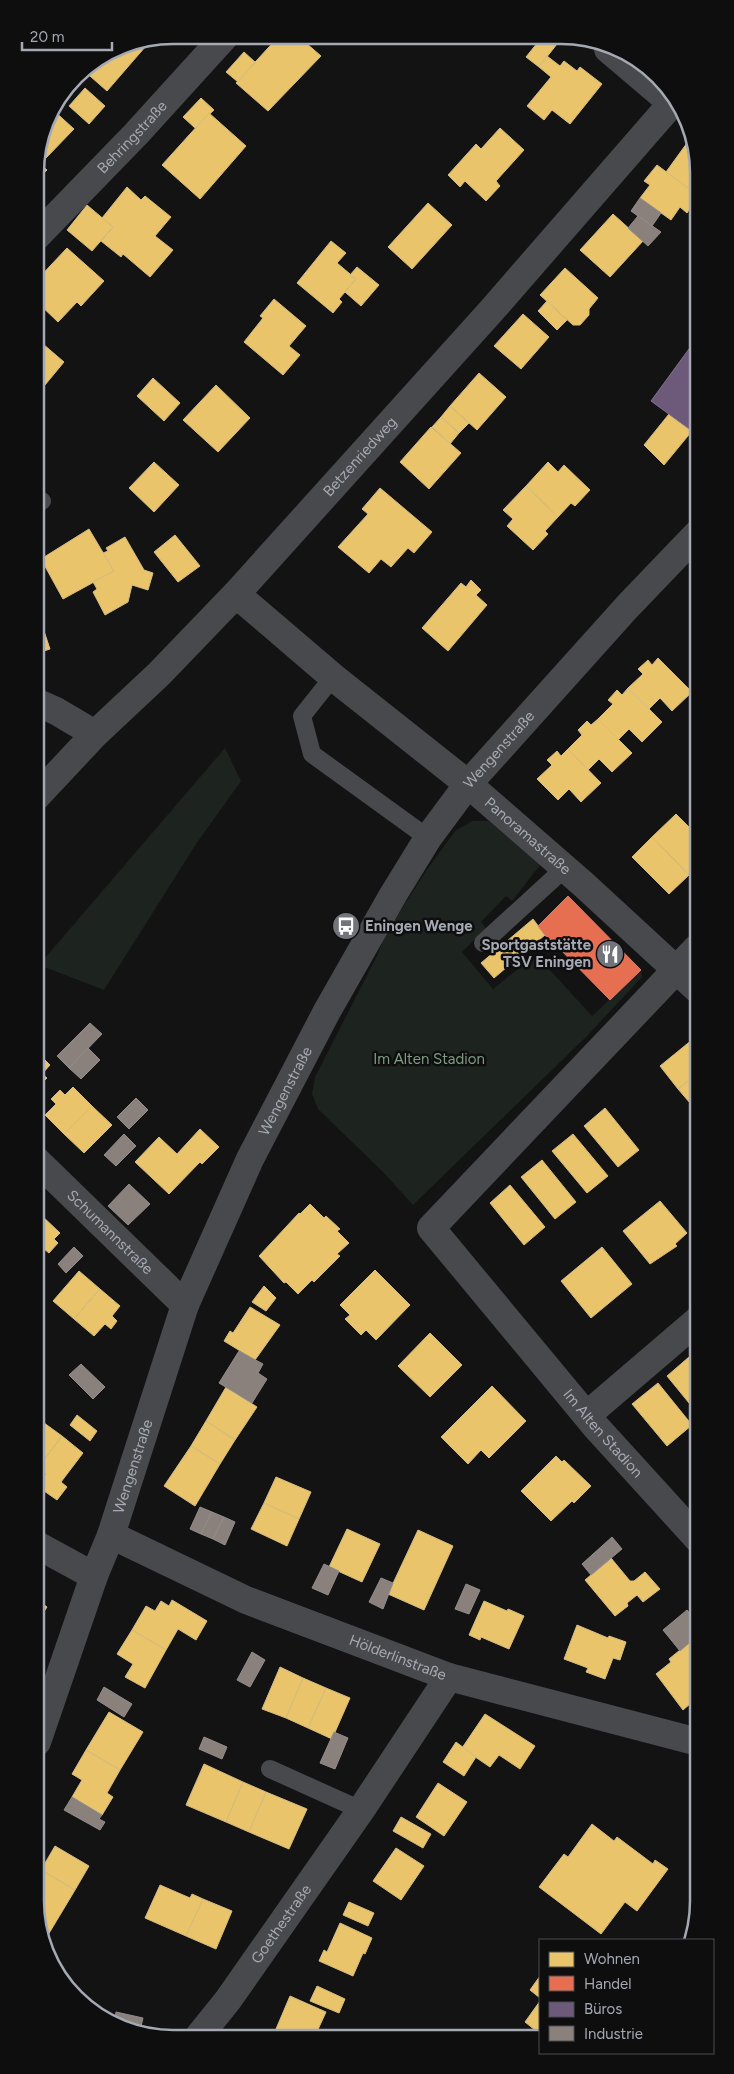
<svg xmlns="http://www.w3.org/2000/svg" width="734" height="2074" font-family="Figtree,sans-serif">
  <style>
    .green { fill: #1d231e }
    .homes { fill: #e9c46a; stroke: #d5bc80 }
    .shops { fill: #e76f51; stroke: #d3806e }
    .offices { fill: #6d597a; stroke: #7e718b }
    .industry { fill: #8a817c; stroke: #928d8c }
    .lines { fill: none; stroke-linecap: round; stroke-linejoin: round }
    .service { stroke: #48494c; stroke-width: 18 }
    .minor { stroke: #48494c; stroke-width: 28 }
    .labels { text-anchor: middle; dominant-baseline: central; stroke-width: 5; stroke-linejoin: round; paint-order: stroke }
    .street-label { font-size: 15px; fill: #a5a9b3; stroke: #0e0e0f }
    .poi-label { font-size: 15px; font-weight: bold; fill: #a5a9b3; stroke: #0e0e0f; text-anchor: start }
    .park-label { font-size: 15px; fill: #7e9d82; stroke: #0e0e0f }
    .rim { fill: none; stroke: #a5a9b3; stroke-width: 2.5 }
  </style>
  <rect width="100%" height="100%" fill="#131314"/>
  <g class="green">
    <path d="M225,748L241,781L196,844L104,990L39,965Z"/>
    <path d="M472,821H489L541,864L512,901L506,896L481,922L486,928L462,952L493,989L534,956L538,957L592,1016L641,970L642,977L587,1036L413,1205L385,1174L318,1109L312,1094L315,1077L377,956L387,932L426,871L455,831Z"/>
  </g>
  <g class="homes">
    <path d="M279,36H298L321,56L268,111L236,83Z"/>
    <path d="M461,37H474L469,43Z"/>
    <path d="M542,37H548L557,44L539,67L526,57Z"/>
    <path d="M152,39L107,91L82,69L120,45Z"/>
    <path d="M244,52L255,62L238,82L226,72Z"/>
    <path d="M547,56L560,66L564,61L577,71L580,67L602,84L570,124L552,110L544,120L527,106L551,77L539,67Z"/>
    <path d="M85,88L105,106L89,124L69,106Z"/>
    <path d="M201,98L214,110L195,128L183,117Z"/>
    <path d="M52,109L74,129L46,158L39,151Z"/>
    <path d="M209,113L246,146L200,199L162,165Z"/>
    <path d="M500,128L524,150L496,181L500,186L486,201L465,181L460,187L448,175L476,144L481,149Z"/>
    <path d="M687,143L696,150V194L666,172Z"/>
    <path d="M36,161L47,170L35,182V164Z"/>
    <path d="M657,165L696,194V200L687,213L680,207L671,220L640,198L650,185L644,181Z"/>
    <path d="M127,187L141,200L145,196L171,217L155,236L173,250L150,277L123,254L121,257L101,241L113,227L102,218Z"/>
    <path d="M428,203L452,225L412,269L388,247Z"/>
    <path d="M87,205L113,227L92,251L67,230Z"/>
    <path d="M613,214L643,241L610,277L580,250Z"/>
    <path d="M331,241L346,253L337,263L356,279L339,299L342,302L333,313L297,283Z"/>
    <path d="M67,248L104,281L81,306L77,302L58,322L36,301L35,282Z"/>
    <path d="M357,267L379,285L361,306L345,292L356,279L350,275Z"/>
    <path d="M565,268L598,298L589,309V315L580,325H573L540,295Z"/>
    <path d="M274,299L306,326L289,346L300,355L283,375L244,342L263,318L260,316Z"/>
    <path d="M547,301L567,320L557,330L538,311Z"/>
    <path d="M523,314L549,337L521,369L494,346Z"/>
    <path d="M36,338L64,362L40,391L36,386Z"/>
    <path d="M479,373L506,397L477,430L450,406Z"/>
    <path d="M153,378L180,403L164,421L137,396Z"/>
    <path d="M216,385L250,418L218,452L183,420Z"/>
    <path d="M450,406L469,423L459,433L441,417Z"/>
    <path d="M669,414L692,431L664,465L644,445Z"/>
    <path d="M441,417L459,433L450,444L432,427Z"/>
    <path d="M431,427L461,453L429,489L400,462Z"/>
    <path d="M154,462L179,485L154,512L129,488Z"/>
    <path d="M548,462L558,472L564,465L590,490L575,506L571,503L558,517L526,486Z"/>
    <path d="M526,486L558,517L545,531L548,534L533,550L507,526L513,519L503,510Z"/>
    <path d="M380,488L432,532L414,553L408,548L391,567L381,559L369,573L338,547L368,514L362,509Z"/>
    <path d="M89,529L114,571L63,599L41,559Z"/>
    <path d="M175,535L200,566L178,582L154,552Z"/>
    <path d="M125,537L144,570L153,573L148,590L132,585L128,602L105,615L93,592L97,589L93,582L114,571L103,553L108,551L106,548Z"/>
    <path d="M471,580L481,590L476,595L487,605L448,651L422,628L461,583L466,587Z"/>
    <path d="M42,625L50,649L38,653L36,627Z"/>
    <path d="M658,658L692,692L672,711L660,698L649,709L628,688L643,674L638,669L648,660L652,665Z"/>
    <path d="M628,688L662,722L642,742L629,729L618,740L598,719L613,704L608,700L617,690L622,695Z"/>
    <path d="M598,719L632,753L612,772L599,759L588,770L568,749L582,735L578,730L587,721L591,725Z"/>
    <path d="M568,749L601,783L581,802L569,789L558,800L537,779L552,765L547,760L557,751L561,756Z"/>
    <path d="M676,814L697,835V866L689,875L652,837Z"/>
    <path d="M652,837L689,875L669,894L632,857Z"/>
    <path d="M533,919L545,935L494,978L481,963Z"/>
    <path d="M698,1035V1073L678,1089L660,1066Z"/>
    <path d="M37,1052L50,1065L42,1074L47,1078L38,1086L37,1085Z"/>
    <path d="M698,1073V1108L696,1110L678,1089Z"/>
    <path d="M73,1087L92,1106L64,1134L45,1115L56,1104L51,1099L60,1090L65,1095Z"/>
    <path d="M92,1106L112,1125L84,1153L64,1134Z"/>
    <path d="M605,1108L639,1150L618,1167L584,1126Z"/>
    <path d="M200,1129L219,1147L202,1164L200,1162L169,1194L135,1162L159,1137L177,1154Z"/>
    <path d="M573,1134L608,1176L587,1193L552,1151Z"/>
    <path d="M542,1160L576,1202L555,1219L521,1177Z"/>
    <path d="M510,1185L545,1227L524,1245L490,1203Z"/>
    <path d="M660,1201L687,1233L675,1244L677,1246L650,1264L623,1231Z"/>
    <path d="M310,1204L324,1218L326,1216L340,1229L337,1231L349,1243L337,1254L340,1256L314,1282L312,1280L298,1294L286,1282L284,1283L259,1256L299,1213L300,1214Z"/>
    <path d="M40,1214L60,1233L54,1239L58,1243L49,1253L44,1249L37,1256V1218Z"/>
    <path d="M602,1247L632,1284L591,1318L561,1281Z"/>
    <path d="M375,1270L410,1305L376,1340L366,1330L361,1335L345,1319L350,1315L340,1305Z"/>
    <path d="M79,1271L100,1289L74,1319L53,1301Z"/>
    <path d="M264,1286L276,1298L266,1311L252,1302Z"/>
    <path d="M100,1289L120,1306L112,1316L117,1321L111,1329L105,1324L94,1336L74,1319Z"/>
    <path d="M250,1307L280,1325L255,1360L224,1341L230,1331L233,1333Z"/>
    <path d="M430,1333L462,1365L430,1397L398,1366Z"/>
    <path d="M689,1357L698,1368V1414L667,1376Z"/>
    <path d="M658,1383L692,1425L667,1446L632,1404Z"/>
    <path d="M492,1386L526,1421L489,1458L481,1450L468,1464L441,1437Z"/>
    <path d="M226,1387L257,1407L235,1440L206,1421Z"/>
    <path d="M77,1415L97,1431L90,1441L70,1425Z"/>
    <path d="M40,1420L62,1436L38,1468L37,1424Z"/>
    <path d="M206,1421L235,1440L220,1464L191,1446Z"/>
    <path d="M62,1436L83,1453L61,1482L67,1487L57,1500L37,1486L46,1474L38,1468Z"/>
    <path d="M191,1446L220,1464L195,1506L164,1486Z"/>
    <path d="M556,1456L562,1462L564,1460L591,1486L574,1503L572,1501L551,1521L521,1491Z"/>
    <path d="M276,1477L311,1492L299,1519L264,1503Z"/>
    <path d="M264,1503L299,1519L287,1546L251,1529Z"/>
    <path d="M347,1529L380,1544L362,1582L329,1567Z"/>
    <path d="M418,1530L453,1546L424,1610L388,1594Z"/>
    <path d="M611,1558L630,1581H634L645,1572L660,1589L643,1602L637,1595L627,1603L628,1606L615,1616L585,1580Z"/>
    <path d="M37,1600L47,1607L37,1622Z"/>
    <path d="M172,1600L207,1621L196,1640L178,1629L166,1650L132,1630L146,1606L155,1611L161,1601L169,1606Z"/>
    <path d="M484,1601L507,1611L508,1609L524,1616L509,1649L481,1637L480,1640L469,1635Z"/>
    <path d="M577,1625L608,1638L609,1636L626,1642L620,1660L613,1658L605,1679L586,1672L588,1668L564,1659Z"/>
    <path d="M132,1630L166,1650L145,1688L125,1677L133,1664L117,1654Z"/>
    <path d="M696,1637L698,1641V1697L683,1710L656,1674L671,1662L669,1659Z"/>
    <path d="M280,1667L303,1678L286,1718L262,1709Z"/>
    <path d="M303,1678L326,1688L308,1728L286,1718Z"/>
    <path d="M326,1688L350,1698L332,1739L308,1728Z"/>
    <path d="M109,1712L143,1732L120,1770L86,1750Z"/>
    <path d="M485,1714L535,1746L520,1769L499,1755L490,1767L462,1748Z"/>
    <path d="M456,1742L476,1757L464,1776L443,1762Z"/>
    <path d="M86,1750L120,1770L107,1793L113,1797L102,1815L72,1797L82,1780L72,1774Z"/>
    <path d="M204,1764L243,1782L226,1822L186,1805Z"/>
    <path d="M243,1782L266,1792L249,1832L226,1822Z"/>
    <path d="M438,1783L467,1802L444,1836L416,1817Z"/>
    <path d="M266,1792L307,1809L289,1849L249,1832Z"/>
    <path d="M401,1817L431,1834L423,1848L393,1831Z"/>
    <path d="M592,1824L614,1841L617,1837L653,1864L655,1860L668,1869L637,1911L625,1902L601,1934L539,1887L564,1854L568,1857Z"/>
    <path d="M55,1846L89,1866L75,1890L41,1870Z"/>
    <path d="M396,1848L424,1866L401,1900L373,1881Z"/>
    <path d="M41,1870L75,1890L48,1935L38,1928V1875Z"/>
    <path d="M160,1885L190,1898L192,1894L203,1899L186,1936L145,1918Z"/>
    <path d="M203,1899L232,1911L216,1949L186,1936Z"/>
    <path d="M349,1902L374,1913L368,1926L343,1915Z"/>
    <path d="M340,1923L372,1938L365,1954L363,1953L353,1976L319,1961L324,1950L327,1952Z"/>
    <path d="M540,1976V1998L530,1990Z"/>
    <path d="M317,1986L345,1999L339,2013L310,2001Z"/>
    <path d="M290,1996L326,2012L315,2036H273Z"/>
    <path d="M540,2001V2034L525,2022Z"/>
  </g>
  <path class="shops" d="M568,896L641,970L610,1000L554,943L552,944L538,926Z"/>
  <path class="offices" d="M697,338V425L692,431L651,401Z"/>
  <g class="industry">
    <path d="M640,198L661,213L652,226L631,211Z"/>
    <path d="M638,216L661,232L648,246L628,228Z"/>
    <path d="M90,1023L102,1034L69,1068L57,1056Z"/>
    <path d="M88,1048L100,1060L81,1079L69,1068Z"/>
    <path d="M136,1098L148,1110L129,1129L117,1117Z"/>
    <path d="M124,1134L136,1146L116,1166L104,1155Z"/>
    <path d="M129,1184L150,1204L128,1225L108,1206Z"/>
    <path d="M74,1247L83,1256L66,1273L58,1264Z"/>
    <path d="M239,1351L263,1364L258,1373L267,1379L252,1403L219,1383Z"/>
    <path d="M81,1364L105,1387L93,1399L69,1375Z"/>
    <path d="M200,1507L212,1512L201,1534L190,1529Z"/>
    <path d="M212,1512L224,1517L213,1539L201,1534Z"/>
    <path d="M224,1517L235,1522L225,1545L213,1539Z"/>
    <path d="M612,1537L622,1549L591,1575L582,1564Z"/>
    <path d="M324,1564L339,1571L328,1595L312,1588Z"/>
    <path d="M381,1578L393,1583L383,1609L369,1602Z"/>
    <path d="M466,1584L480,1590L469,1614L455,1609Z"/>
    <path d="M687,1610L698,1623V1638L696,1637L680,1651L663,1630Z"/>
    <path d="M252,1652L265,1660L250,1687L237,1680Z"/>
    <path d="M104,1687L132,1704L124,1717L97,1700Z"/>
    <path d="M334,1732L348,1738L335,1769L320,1763Z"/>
    <path d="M204,1737L227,1747L222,1759L199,1749Z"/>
    <path d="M72,1797L102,1815L99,1819L105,1822L100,1830L64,1810Z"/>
    <path d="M116,2012L143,2018L140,2031L115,2019Z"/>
  </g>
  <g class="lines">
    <g class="service">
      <path d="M36,503L42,501"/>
      <path d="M333,677L302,716L312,754L428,838"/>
      <path d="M483,943L565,868"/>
      <path d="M270,1769L361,1810"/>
    </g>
    <g class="minor">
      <path d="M608,49L674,105"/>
      <path id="s1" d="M35,238L136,134L226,35"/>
      <path id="s2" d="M236,594L333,677L468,784L583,884L697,989"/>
      <path d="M36,702L56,711L95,734"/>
      <path id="s3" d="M36,797L95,734L159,674L236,594L492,310L673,102"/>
      <path id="s4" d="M697,948L431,1228L596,1427L698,1539"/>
      <path id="s5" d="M37,1161L185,1305"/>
      <path d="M587,1415L698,1320"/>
      <path id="s6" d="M111,1535L246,1600L449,1677L698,1742"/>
      <path d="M37,1545L94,1576"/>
      <path id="s7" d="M37,1742L94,1576L111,1535L185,1305L250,1159L326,1013L393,895L428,838L468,784L627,607L697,534"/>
      <path id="s8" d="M199,2036L228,2000L361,1810L449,1677"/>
    </g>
  </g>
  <defs>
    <g id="bus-disc" transform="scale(1.4375)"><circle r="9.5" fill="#72747b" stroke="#0e0e0f"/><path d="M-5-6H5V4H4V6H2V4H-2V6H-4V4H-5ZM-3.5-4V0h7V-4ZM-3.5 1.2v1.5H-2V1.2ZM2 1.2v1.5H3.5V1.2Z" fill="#fff"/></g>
    <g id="restaurant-disc" transform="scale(1.4375)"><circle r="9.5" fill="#72747b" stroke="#0e0e0f"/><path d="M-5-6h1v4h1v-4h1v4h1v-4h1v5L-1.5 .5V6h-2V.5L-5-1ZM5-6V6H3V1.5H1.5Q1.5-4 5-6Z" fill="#fff"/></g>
  </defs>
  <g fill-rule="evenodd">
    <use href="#bus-disc" x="346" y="926"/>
    <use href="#restaurant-disc" x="610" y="954"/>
  </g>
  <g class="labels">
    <g class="street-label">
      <text stroke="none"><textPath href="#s1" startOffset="140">Behringstraße</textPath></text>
      <text stroke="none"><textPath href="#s3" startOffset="470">Betzenriedweg</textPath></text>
      <text stroke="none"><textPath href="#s7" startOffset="1102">Wengenstraße</textPath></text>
      <text stroke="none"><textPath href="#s2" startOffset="379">Panoramastraße</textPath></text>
      <text stroke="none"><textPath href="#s7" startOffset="698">Wengenstraße</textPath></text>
      <text stroke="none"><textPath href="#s5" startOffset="102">Schumannstraße</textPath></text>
      <text stroke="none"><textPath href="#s4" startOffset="654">Im Alten Stadion</textPath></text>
      <text stroke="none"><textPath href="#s7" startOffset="292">Wengenstraße</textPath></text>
      <text stroke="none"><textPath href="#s6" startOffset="312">Hölderlinstraße</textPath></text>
      <text stroke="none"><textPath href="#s8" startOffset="139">Goethestraße</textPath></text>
    </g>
    <g class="poi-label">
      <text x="365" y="926">Eningen Wenge</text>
      <text x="591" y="945" text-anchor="end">Sportgaststätte<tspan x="591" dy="17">TSV Eningen</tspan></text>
    </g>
    <g class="park-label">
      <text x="429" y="1059">Im Alten Stadion</text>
    </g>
  </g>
  <path d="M0 0H734V2074H0ZM173 44H561A129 129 0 0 1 690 173V1901A129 129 0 0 1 561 2030H173A129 129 0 0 1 44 1901V173A129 129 0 0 1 173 44Z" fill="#0e0e0f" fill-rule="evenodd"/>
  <path class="rim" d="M173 44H561A129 129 0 0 1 690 173V1901A129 129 0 0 1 561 2030H173A129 129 0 0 1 44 1901V173A129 129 0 0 1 173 44Z"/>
  <rect x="539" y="1939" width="175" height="115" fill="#0e0e0f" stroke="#4a4c51"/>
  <rect x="549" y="1952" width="25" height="15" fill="#e9c46a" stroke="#4a4c51"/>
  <text x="584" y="1964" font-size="15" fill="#a5a9b3">Wohnen</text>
  <rect x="549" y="1976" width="25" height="15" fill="#e76f51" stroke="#4a4c51"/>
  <text x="584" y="1989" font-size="15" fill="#a5a9b3">Handel</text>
  <rect x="549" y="2002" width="25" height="15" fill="#6d597a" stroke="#4a4c51"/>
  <text x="584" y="2014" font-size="15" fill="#a5a9b3">Büros</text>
  <rect x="549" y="2026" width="25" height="15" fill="#8a817c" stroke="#4a4c51"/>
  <text x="584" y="2039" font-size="15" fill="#a5a9b3">Industrie</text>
  <path d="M22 42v8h90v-8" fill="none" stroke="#a5a9b3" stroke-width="2.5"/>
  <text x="30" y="42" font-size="15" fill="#a5a9b3" stroke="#0e0e0f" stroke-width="4" paint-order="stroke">20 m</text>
</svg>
